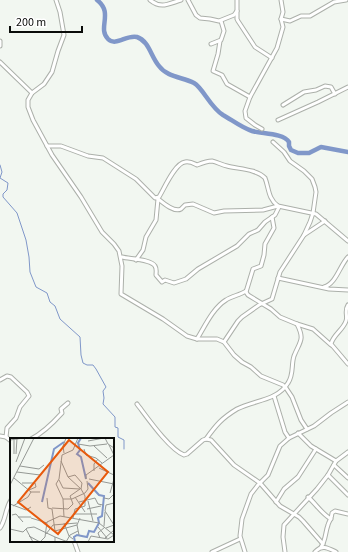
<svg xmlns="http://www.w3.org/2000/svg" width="348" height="552" font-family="'Source Sans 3',sans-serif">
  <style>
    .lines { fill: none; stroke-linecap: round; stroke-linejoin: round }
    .stream { stroke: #8097c9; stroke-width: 1 }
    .river { stroke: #8097c9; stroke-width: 4.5 }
    .street-casing { stroke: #acb0aa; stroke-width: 5 }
    .street { stroke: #fff; stroke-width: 3 }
    .inset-river { fill: none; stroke: #8097c9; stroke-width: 2 }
    .inset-road { fill: none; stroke: #959995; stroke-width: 1 }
    .view { fill: #e8590c; fill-opacity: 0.15; stroke: #e8590c; stroke-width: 2 }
    .inset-edge { fill: none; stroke: #0a0c0a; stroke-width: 2 }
  </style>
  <rect width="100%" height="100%" fill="#f2f7f1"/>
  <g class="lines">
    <path class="stream" d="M0,165L2,172L0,178L8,183L7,190L3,194V197L17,213L26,240L29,257L30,272L36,287L47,293L50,302L55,306L60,319L80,337L81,355L83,363L87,365H93L96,369L106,387L103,391L104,398L103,404L115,417V427L118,428V437L124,440V449"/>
    <path class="river" d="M97,0C114,13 97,28 108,39C116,47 127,34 137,37C149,41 151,57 159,66C167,77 182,77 194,83C203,88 210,107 223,115C232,120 242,128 252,131C262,134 283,133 289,142V146L291,150L298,153H309L321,147L348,152"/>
    <g class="street-casing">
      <g id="street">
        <path d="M56,0L60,12L64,35L58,51L52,72L44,84L32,93L28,100V107L33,120L52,155L81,197L102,232L114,244L119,251L122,266L121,294L163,319L187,336L197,339H217L224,342L234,355L242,362L251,367L261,376L283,385L286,388L292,397L301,420L307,429"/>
        <path d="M150,0C161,9 168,4 181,0"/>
        <path d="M188,0L196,15L200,18L210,19L219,21L234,15L237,11"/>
        <path d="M237,0V19L238,21L255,47L272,58"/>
        <path d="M281,19L290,21L301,16H310L334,2L346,0"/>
        <path d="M0,41V46"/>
        <path d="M220,41L218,54L213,71L222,75L227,84L250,97"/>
        <path d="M211,44L221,40L224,31L221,21"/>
        <path d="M0,62L32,93"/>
        <path d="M283,105L304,92L316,90L325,86L331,87L335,94"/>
        <path d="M278,120L318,102L348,87"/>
        <path d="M262,129L255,125L246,118L245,111L250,97L277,48L283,27L281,19L283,12L281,0"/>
        <path d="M47,146H61L88,156L103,158L136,179L155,198L159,197C164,189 175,163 185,162C190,161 193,163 197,165C202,163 207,161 212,161C217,162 222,165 227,166C238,169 257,169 265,178C269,188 268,199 278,206L316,214L348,241"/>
        <path d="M157,198C162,202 174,213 181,209C182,208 184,206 185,205L193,204L214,213L224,211L263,210L278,206"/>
        <path d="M304,235L325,221"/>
        <path d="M122,257C129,259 151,259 155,266C157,269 156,272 156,275L162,282L165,280L174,283L186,279L198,269L237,246L249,234L258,230L265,222L275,215L279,207"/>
        <path d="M136,260L143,250L146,237L156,220L158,199"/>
        <path d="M278,278L329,289L348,290"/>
        <path d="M324,287C336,284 340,265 348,257"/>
        <path d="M348,305C344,311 348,316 346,321C343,330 333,335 331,344L348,364"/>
        <path d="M297,324L313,329L331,345"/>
        <path d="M197,339C205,326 213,308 226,300C232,296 240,295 246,291"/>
        <path d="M224,342L238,321L242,317L259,305L272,299L280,272L304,235L310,222L313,213L316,192L315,187L312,179L304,171L290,161L284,152L273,142"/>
        <path d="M0,380L7,376L11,377L27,392L29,396L20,407L16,418L7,428L6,437"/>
        <path d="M274,396L285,432L289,438"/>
        <path d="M137,404C147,417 169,449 184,455L187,454L203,440L206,439L211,440L234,465L260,483L280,506L299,517L303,521L323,544"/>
        <path d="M298,433L311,446L336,461"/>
        <path d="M0,436L6,437L11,441"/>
        <path d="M31,439C43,433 53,423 62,413L61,409L68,403"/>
        <path d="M206,439C216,425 222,418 237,409C254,400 277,401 288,383C294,374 291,365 294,356C300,341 305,340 297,324L280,317L271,309L248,295L246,292L253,269L261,266L264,255L265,244L274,228L272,217"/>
        <path d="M334,465L348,478"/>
        <path d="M328,475L348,495"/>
        <path d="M308,497C316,504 322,514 331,519"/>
        <path d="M276,502L284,489L298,477L316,449"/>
        <path d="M0,528C6,520 5,509 11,500"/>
        <path d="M74,541L78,552"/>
        <path d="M321,547C326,540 325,533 328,525C329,521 332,518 332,513L335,511L348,514"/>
        <path d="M212,552L240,539"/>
        <path d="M245,552L240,536L242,519L251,494L258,485L268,475L280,446L289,438L314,426L331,413L348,402"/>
        <path d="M285,552L283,537L284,525L317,489L328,475L336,461L348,452"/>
        <path d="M315,552C322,544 328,548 336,552"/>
      </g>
    </g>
    <use href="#street" class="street"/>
  </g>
  <g transform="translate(10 438)">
    <rect width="104" height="104" fill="#f2f7f1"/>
    <path class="inset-river" d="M71,0L68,5L70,12L67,16L71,19L76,41M32,64L44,11L54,4M65,104L64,99L67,97L77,99L79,93L84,94L89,85L88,80L92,78L94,58L89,57L78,45"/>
    <path class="inset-road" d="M95,0L98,6L104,10M0,2L14,0M4,2V16M78,3L94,0M68,6L80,8L97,6M84,8L97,20M74,11L76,17L86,20L92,25M54,15L53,8L56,0M6,16L7,0M51,23L58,39L65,37L72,45L71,51L75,58V68L65,71L63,80M6,24L15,0M10,28L29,31L34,27M89,30L104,37M84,33V26L88,21M7,34L30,37M58,39L71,51M4,40L21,54H30M76,41V37L104,17L99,7M79,41L104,46M49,42L53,50L70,51M12,45H25L26,49L19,52M0,47L24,0M100,55L104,41M65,59L75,74M37,60L38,70L42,71L45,93M94,60L99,61L104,56M53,61H62L75,55L78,51L77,43M78,63L83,83M69,64L85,60L88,66L93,67M0,66L16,72L21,69M3,68L18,59L21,54M42,70L58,71L63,66L60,58L70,51M77,71L91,68M64,76H87M2,77L6,76L13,84M8,79H21M54,79L53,61L46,46L49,41L52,17L63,12L68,0M21,80L37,85M54,85L59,98L63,101M94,88L95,74M88,89L97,100M96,90L104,87L95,73L96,67L104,65M0,91L13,94L17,90L24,89L45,99V104M16,91L23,104M45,93L67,87M36,96L43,87L67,85M69,97L67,87L70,80M19,98L30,104M45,99L58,104M90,100L88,95L95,89M95,100L104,92M30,104L35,99L37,84L50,78L89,85L104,97M56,104L60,97L68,93M78,104L81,98L98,101L104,97"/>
    <path class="view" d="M59,2L98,34L48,96L8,64Z"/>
    <rect width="104" height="104" class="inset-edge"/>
  </g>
  <path d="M10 26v6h72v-6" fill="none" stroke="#0a0c0a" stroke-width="2"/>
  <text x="16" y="26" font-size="12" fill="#0a0c0a" stroke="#ffffff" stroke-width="3" paint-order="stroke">200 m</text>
</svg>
